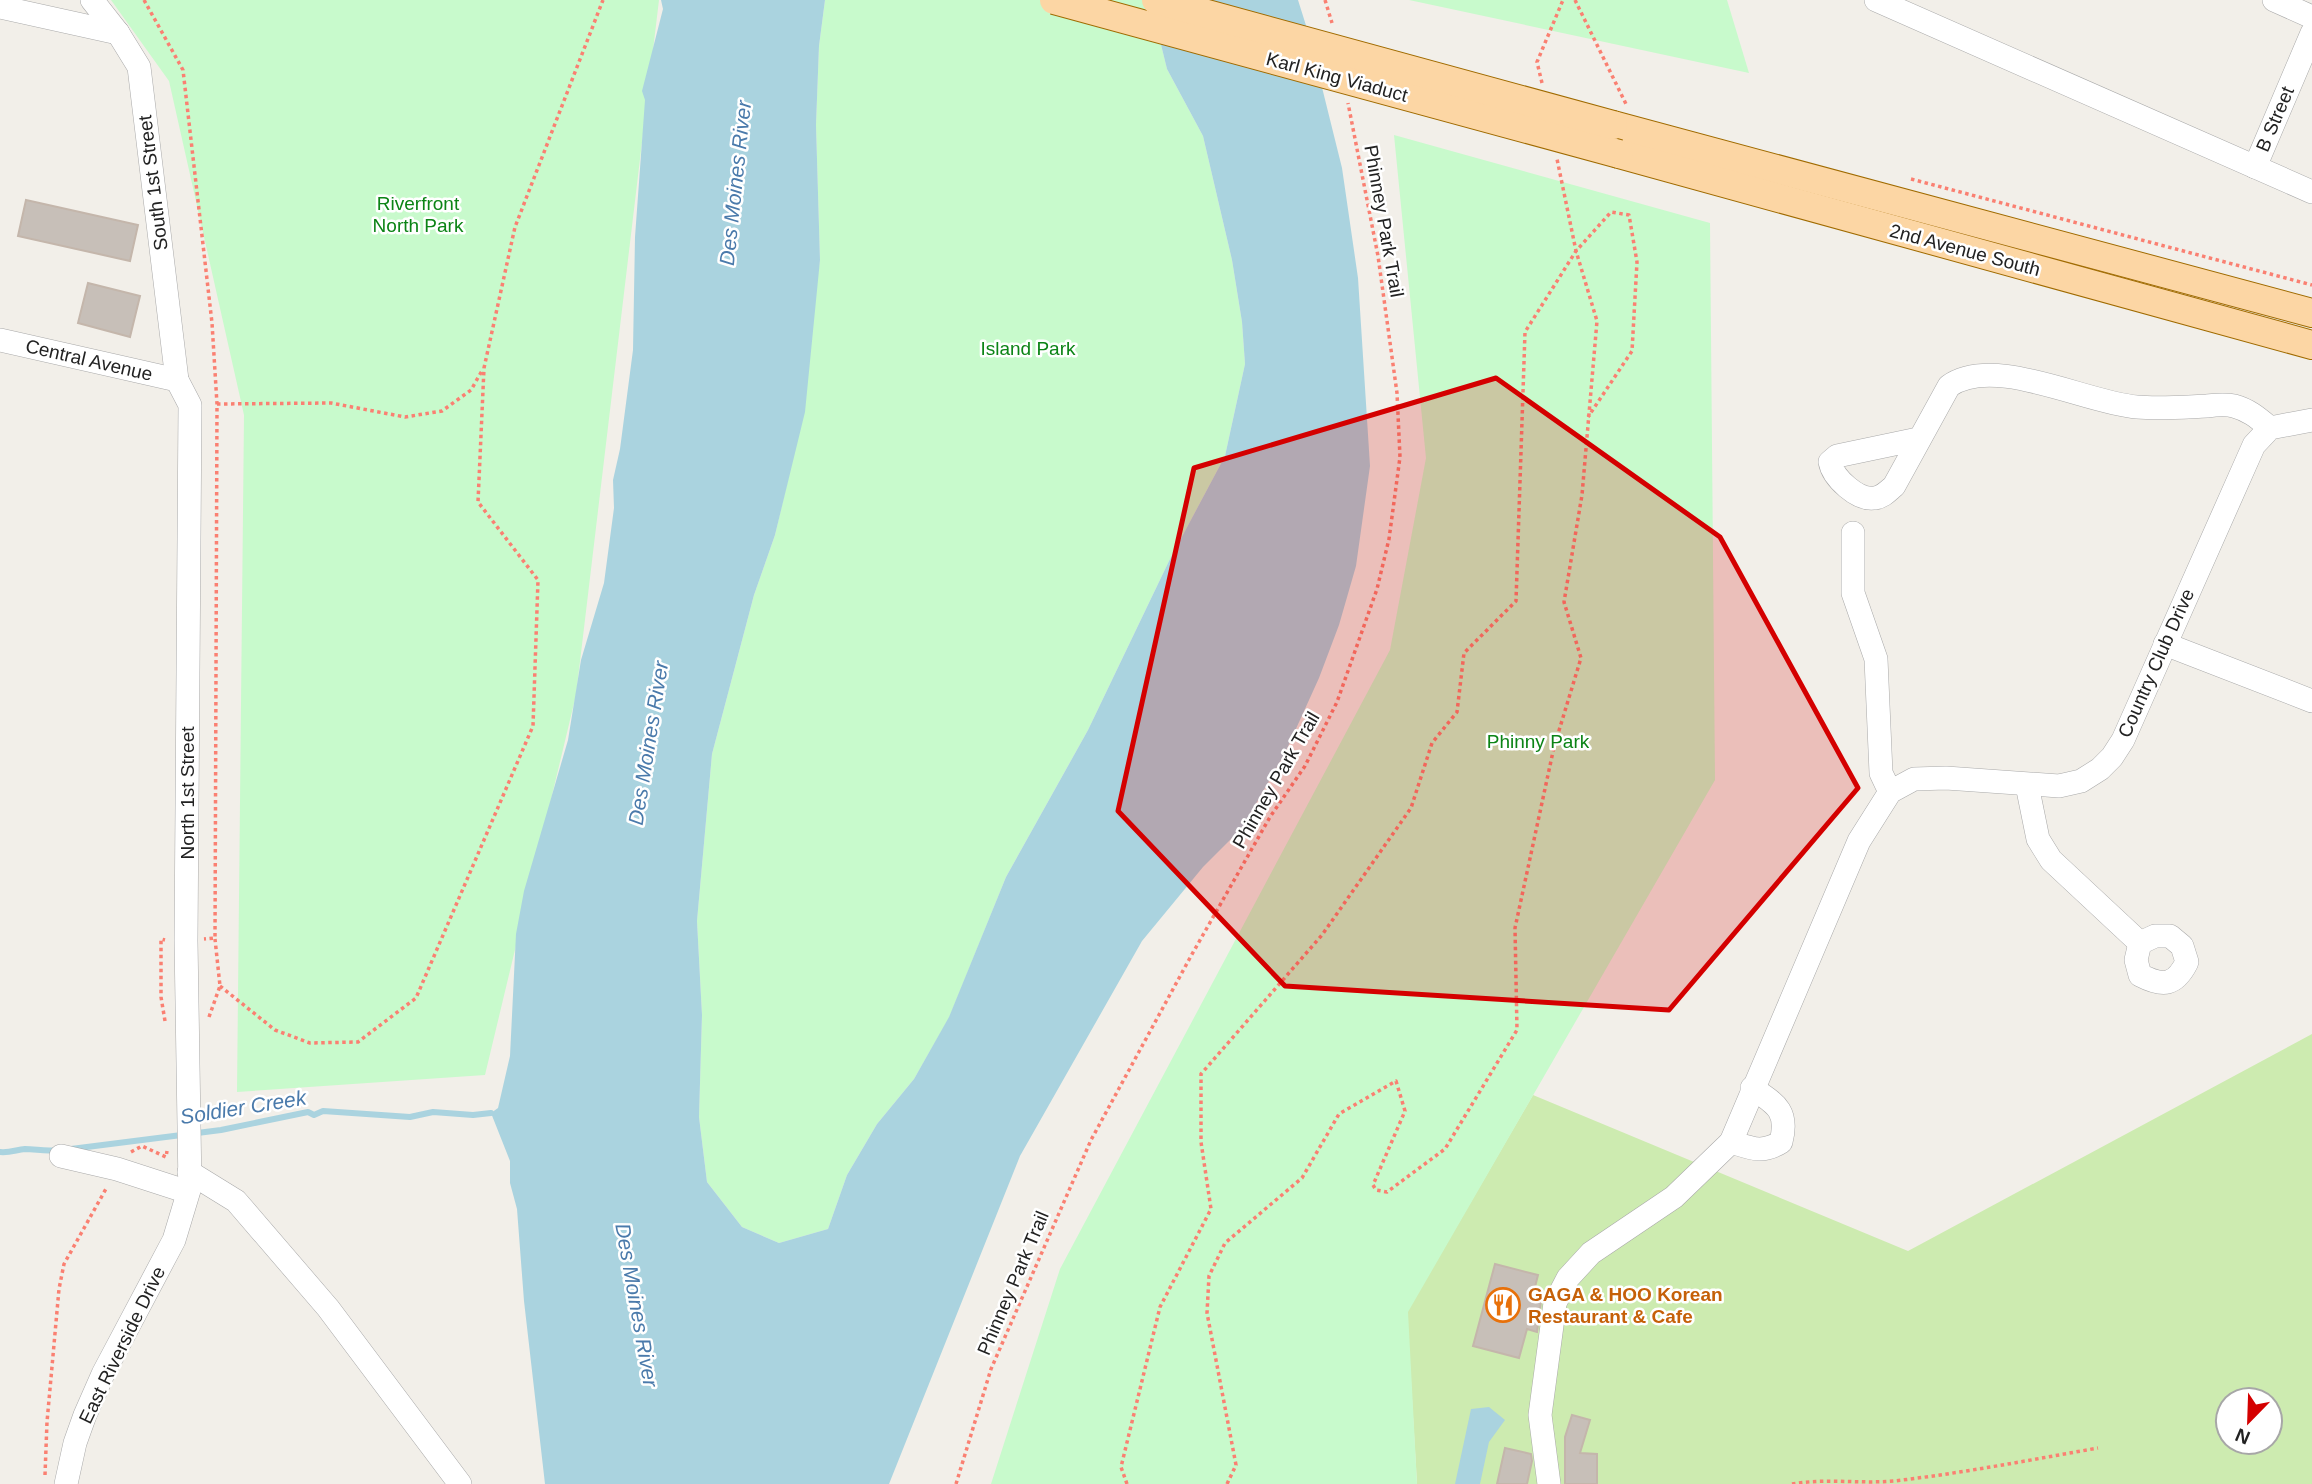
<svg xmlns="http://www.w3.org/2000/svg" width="2312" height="1484" font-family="Arial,sans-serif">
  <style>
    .grass { fill: #cdebb0; fill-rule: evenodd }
    .park { fill: #c8facc }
    .water { fill: #aad3df }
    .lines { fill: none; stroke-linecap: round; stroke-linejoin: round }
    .stream { stroke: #aad3df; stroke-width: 6 }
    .building { fill: #c7bfb8; stroke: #c4b6ab; stroke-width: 2 }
    .minor-casing { stroke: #a9a9a9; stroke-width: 24 }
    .major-casing { stroke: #a06b00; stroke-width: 30 }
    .path { stroke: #fa8072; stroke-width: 3.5; stroke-dasharray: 3.5 3.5; stroke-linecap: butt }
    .minor { stroke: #fff; stroke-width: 23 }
    .major { stroke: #fcd6a4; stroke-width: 28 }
    .major-bridge-casing { stroke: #a06b00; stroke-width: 30; stroke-linecap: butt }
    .major-bridge { stroke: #fcd6a4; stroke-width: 28 }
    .marked { fill: #d40000; fill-opacity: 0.2; stroke: #d40000; stroke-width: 5; stroke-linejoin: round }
    .labels { text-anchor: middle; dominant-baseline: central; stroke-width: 5; stroke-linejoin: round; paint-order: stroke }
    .street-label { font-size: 19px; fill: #222; stroke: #fff }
    .park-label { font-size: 19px; fill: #0c8416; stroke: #fff }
    .food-label { font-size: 19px; font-weight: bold; fill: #c56008; stroke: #fff; text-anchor: start }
    .water-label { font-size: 21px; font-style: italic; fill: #4a7aab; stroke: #fff }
  </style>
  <rect width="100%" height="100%" fill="#f2efe9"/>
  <path class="grass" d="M2312,1034V1484H1417L1407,1312L1533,1095L1908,1251ZM2228,1400H2270V1442H2228Z"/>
  <g class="park">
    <path d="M111,0H659L576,695L485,1075L237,1092L244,415L169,81Z"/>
    <path d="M825,0H1150L1167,69L1203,136L1232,260L1242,322L1245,364L1225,456L1169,561L1088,730L1006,877L949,1018L914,1079L877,1124L847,1175L828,1229L779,1243L742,1227L707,1182L699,1117L702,1015L697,921L712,754L754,595L775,535L789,475L820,260L816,125L819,46Z"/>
    <path d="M1409,0H1727L1749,73Z"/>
    <path d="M1394,135L1710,223L1715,780L1408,1312L1417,1484H991L1060,1269L1390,650L1426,458Z"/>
  </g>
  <g class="water">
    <path d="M661,0H825L819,46L816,125L820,260L805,412L775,535L754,595L712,754L697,921L702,1015L699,1117L707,1182L742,1227L779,1243L828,1229L847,1175L877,1124L914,1079L949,1017L1006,877L1088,730L1169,561L1225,456L1245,364L1242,322L1232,260L1203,136L1167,69L1150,0H1298L1309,35L1342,168L1358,278L1370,466L1356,566L1339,625L1319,678L1285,753L1242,828L1203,867L1142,941L1020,1156L889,1484H545L524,1301L517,1209L510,1183V1161L491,1113L498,1108L510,1056L516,934L524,891L568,740L581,660L604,583L614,508L613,480L620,449L633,350L635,237L645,100L642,91L663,9Z"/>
    <path d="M1489,1407L1505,1420L1489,1442L1480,1484H1455L1471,1409Z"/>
  </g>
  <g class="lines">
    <g class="stream">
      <path d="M71,1149L221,1130L308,1112L314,1115L323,1111L410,1117L433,1112L473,1115L491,1113"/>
      <path d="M0,1152C9,1153 16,1150 25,1149C36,1149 46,1152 57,1150"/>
    </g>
  </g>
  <g class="building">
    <path d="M26,200L138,225L130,261L18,236Z"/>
    <path d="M88,283L140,296L130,337L78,323Z"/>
    <path d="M1495,1264L1538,1275L1532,1299L1541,1301L1537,1332L1527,1329L1519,1358L1473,1346Z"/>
    <path d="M1572,1415L1590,1420L1580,1453L1597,1454V1484H1565V1437Z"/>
    <path d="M1505,1448L1531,1454L1532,1461L1527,1484H1497Z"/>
  </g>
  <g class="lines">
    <g class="minor-casing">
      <g id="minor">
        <path d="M1876,0L2312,192"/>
        <path d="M2274,0L2312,17"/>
        <path d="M0,7L118,33"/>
        <path d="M2255,167L2312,33"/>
        <path d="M0,340L177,380"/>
        <path d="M1918,439L1837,456L1830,462C1833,478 1858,501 1875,498C1883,497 1888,491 1894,486L1949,386C1994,354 2086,403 2137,407C2160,409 2184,407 2207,406C2215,405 2226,404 2234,406C2249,410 2258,418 2270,428"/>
        <path d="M1853,533V593L1876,659L1881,773L1890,792"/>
        <path d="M2165,644L2312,701"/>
        <path d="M2027,785L2038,839L2051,860L2140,943"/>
        <path d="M2155,936H2170L2182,946L2187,962C2175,986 2163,987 2140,975L2136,960L2140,943Z"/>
        <path d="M1731,1142C1751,1148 1762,1154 1781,1142C1789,1111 1776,1104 1752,1088"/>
        <path d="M61,1156L117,1169L188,1192"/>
        <path d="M189,1172L236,1201L328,1308L460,1484"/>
        <path d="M66,1484L75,1443L85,1415L103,1374L174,1240L190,1187L186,941L190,405L177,380L139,67L118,33L92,0"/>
        <path d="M1549,1484L1540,1415L1555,1303L1568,1278L1591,1253L1674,1197L1731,1142L1859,841L1890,792L1914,779L1946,778L2059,786L2081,781L2100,769L2112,757L2123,740L2254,445L2270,428L2312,420"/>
      </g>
    </g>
    <g class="major-casing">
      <g id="major">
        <path d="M1613,125L2312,313"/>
        <path d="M1619,154L2312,345"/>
      </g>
    </g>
    <g class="path">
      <path d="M144,0L183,70L212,323L217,404L215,938L204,939"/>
      <path d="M1325,0L1332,23"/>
      <path d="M1575,0L1626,104"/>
      <path d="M1542,83L1537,62L1563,0"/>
      <path d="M1911,179L2312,285"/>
      <path d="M217,404L331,403L405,417L442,411L471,390L483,369"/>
      <path d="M220,986L275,1030L310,1043L358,1042L416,998L533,726L538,580L478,502L484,368L515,227L603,0"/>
      <path d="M209,1017L220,986L215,939"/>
      <path d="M165,1021L161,997V939L165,940"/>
      <path d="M131,1152L142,1146L166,1157L167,1151"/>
      <path d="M45,1475L47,1422L59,1289L64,1264L107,1187"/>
      <path d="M956,1484L991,1369L1091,1140L1191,956L1270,817L1305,766L1337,702L1377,589L1389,539L1400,457L1397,393L1378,256L1348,103"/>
      <path d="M1127,1484L1121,1467L1160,1307L1211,1209L1201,1142V1074L1322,935L1411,808L1432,743L1457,712L1464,653L1516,601L1525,332L1576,251L1611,212L1629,215L1637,262L1632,351L1588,417"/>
      <path d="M1227,1484L1236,1465L1207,1313L1209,1276L1225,1243L1302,1178L1339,1114L1396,1081L1405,1111L1373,1185L1376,1190L1387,1192L1445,1149L1517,1030L1515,928L1554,747L1581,658L1564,602L1582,495L1597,321L1576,251L1557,159"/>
      <path d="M1792,1484C1826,1478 1860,1484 1894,1481C1963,1473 2030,1460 2098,1448"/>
    </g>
    <use href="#minor" class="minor"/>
    <use href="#major" class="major"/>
    <g class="major-bridge-casing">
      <g id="major-bridge">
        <path d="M1054,0L1619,154"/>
        <path d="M1156,0L1613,125"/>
      </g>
    </g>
    <use href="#major-bridge" class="major-bridge"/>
  </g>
  <path class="marked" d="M1496,378L1720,537L1858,788L1669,1010L1285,986L1118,811L1194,468Z"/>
  <defs>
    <g id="restaurant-ring" transform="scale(1.75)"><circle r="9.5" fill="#fff" stroke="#e8710a" stroke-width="1.5"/><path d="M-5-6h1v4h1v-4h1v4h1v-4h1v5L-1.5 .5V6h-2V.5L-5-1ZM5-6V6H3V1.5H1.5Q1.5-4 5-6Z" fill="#e8710a"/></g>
  </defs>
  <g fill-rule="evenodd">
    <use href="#restaurant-ring" x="1503" y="1305"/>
  </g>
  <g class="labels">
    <g class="street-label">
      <text transform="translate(1337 77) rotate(15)">Karl King Viaduct</text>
      <text transform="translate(2275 119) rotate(-67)">B Street</text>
      <text transform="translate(153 183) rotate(-97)">South 1st Street</text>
      <text transform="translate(1384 221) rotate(80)">Phinney Park Trail</text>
      <text transform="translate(1965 250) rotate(15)">2nd Avenue South</text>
      <text transform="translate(89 360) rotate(13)">Central Avenue</text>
      <text transform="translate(2156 663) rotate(-66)">Country Club Drive</text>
      <text transform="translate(1276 780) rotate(-60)">Phinney Park Trail</text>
      <text transform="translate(187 793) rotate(-90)">North 1st Street</text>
      <text transform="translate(1013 1283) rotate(-67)">Phinney Park Trail</text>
      <text transform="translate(122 1345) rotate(-64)">East Riverside Drive</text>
    </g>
    <g class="park-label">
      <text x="418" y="203">Riverfront<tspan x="418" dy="22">North Park</tspan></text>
      <text x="1028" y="348">Island Park</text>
      <text x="1538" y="741">Phinny Park</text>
    </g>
    <g class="food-label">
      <text x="1528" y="1294">GAGA &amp; HOO Korean<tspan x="1528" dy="22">Restaurant &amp; Cafe</tspan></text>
    </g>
    <g class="water-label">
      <text transform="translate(735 183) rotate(-84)">Des Moines River</text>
      <text transform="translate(648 743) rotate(-81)">Des Moines River</text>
      <text transform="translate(243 1107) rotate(-9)">Soldier Creek</text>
      <text transform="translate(637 1305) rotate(80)">Des Moines River</text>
    </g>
  </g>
  <g transform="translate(2249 1421) rotate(203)"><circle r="33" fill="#ffffff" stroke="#a7a7a7" stroke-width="2"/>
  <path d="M0-5L12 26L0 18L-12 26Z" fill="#d40000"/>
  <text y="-10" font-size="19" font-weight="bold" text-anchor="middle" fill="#222222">N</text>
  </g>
</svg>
